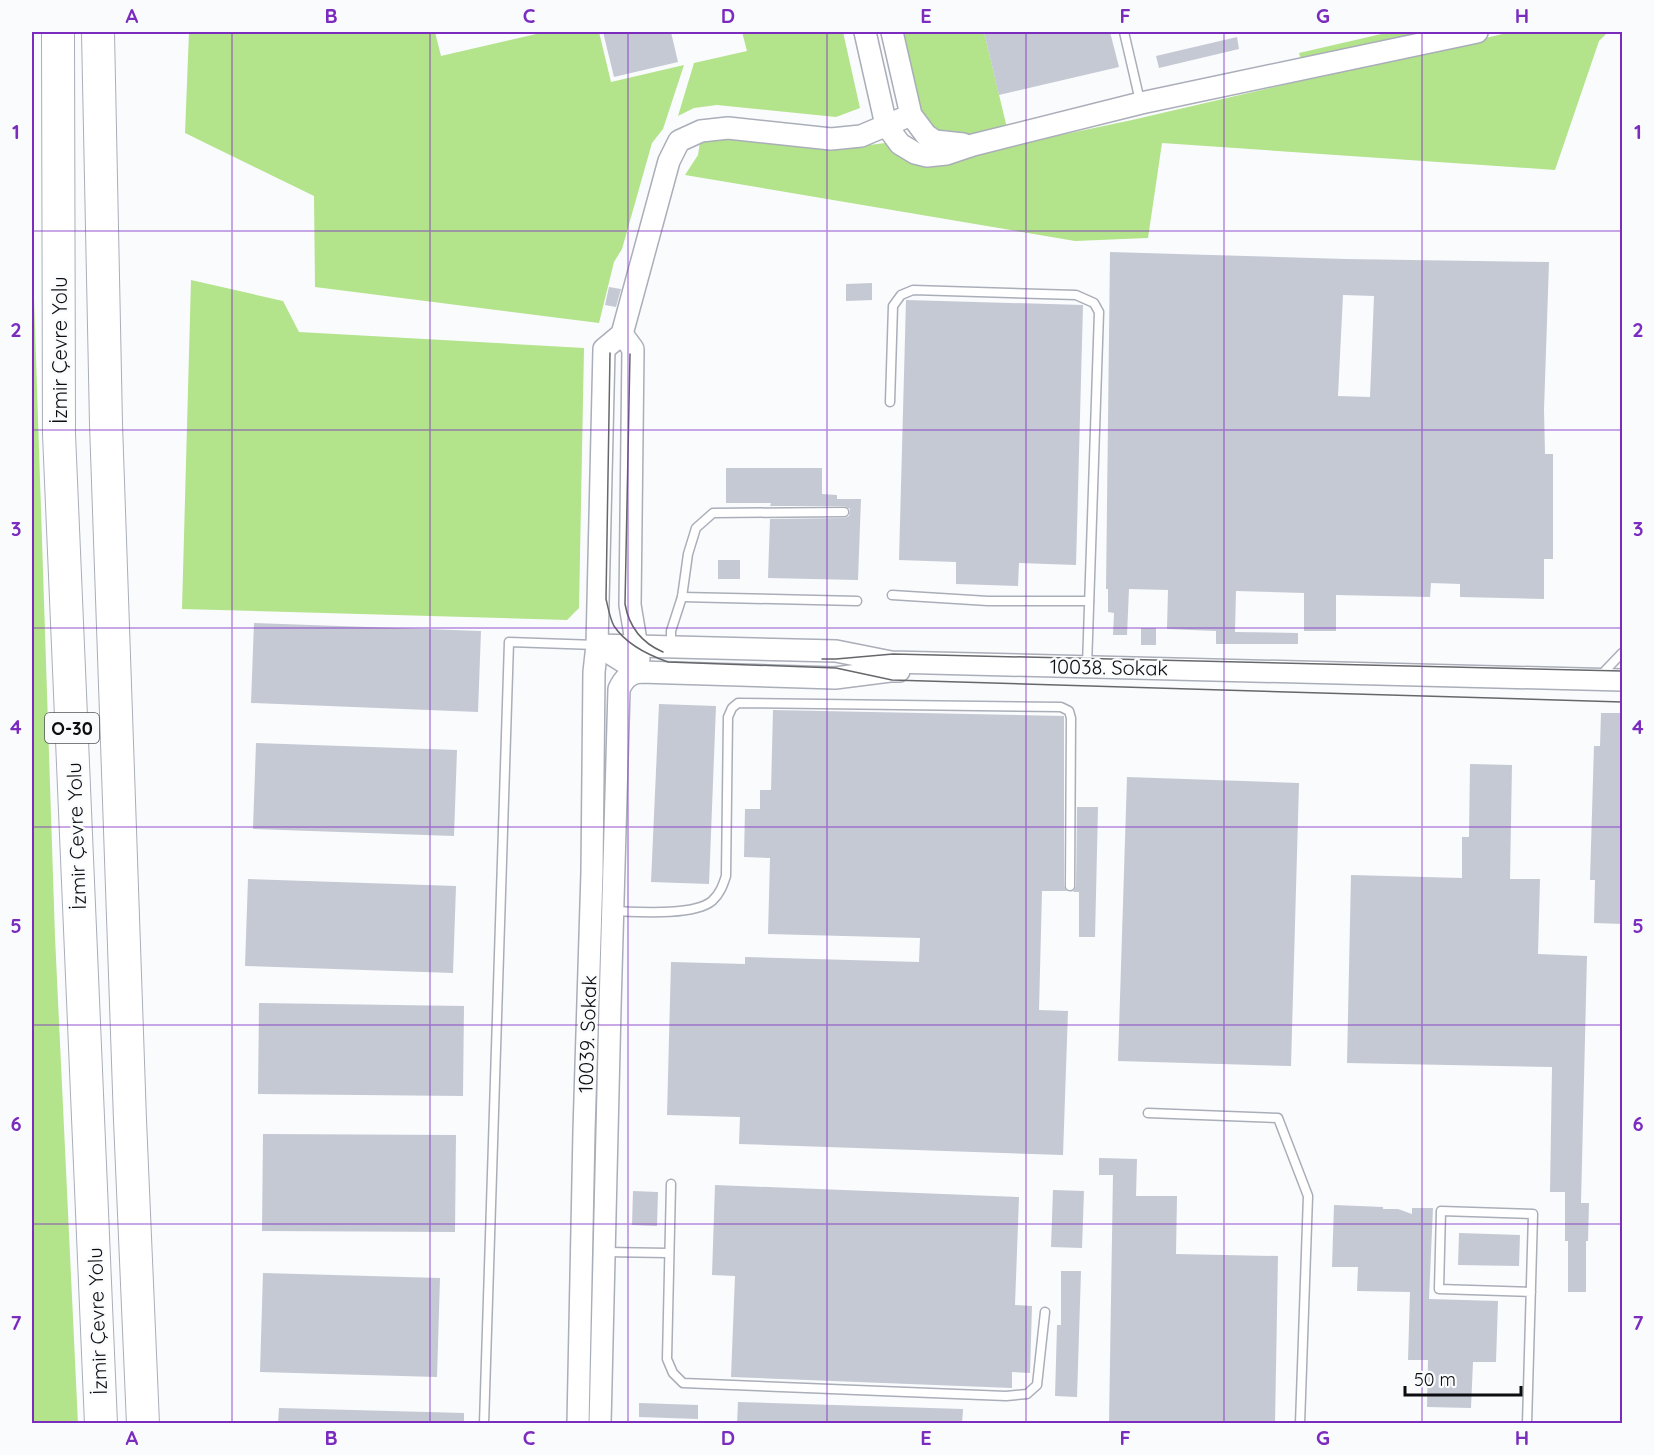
<svg xmlns="http://www.w3.org/2000/svg" width="1654" height="1455" font-family="Quicksand,sans-serif">
  <style>
    .green { fill: #b3e38b }
    .building { fill: #c5c9d4; fill-rule: evenodd }
    .lines { fill: none; stroke-linecap: round; stroke-linejoin: round }
    .service-casing { stroke: #aaaeb9; stroke-width: 11 }
    .tertiary-casing { stroke: #aaaeb9; stroke-width: 24 }
    .motorway-casing { stroke: #aaaeb9; stroke-width: 34 }
    .service { stroke: #fff; stroke-width: 8 }
    .tertiary { stroke: #fff; stroke-width: 21 }
    .motorway { stroke: #fff; stroke-width: 32 }
    .tram { stroke: #66676b; stroke-width: 1.5 }
    .grid { fill: none; stroke: #7b2cbf; stroke-width: 1.5; stroke-opacity: 0.55 }
    .labels { text-anchor: middle; dominant-baseline: central; stroke-width: 5; stroke-linejoin: round; paint-order: stroke }
    .shield { fill: #fafbfd; stroke: #535458; stroke-width: 1.5 }
    .shield-label { font-size: 18px; font-weight: bold; fill: #0c0d11 }
    .street-label { font-size: 20px; fill: #0c0d11; stroke: #fafbfd }
    .neatline { fill: none; stroke: #7b2cbf; stroke-width: 2 }
    .grid-label { font-size: 20px; text-anchor: middle; font-weight: bold; fill: #7b2cbf }
  </style>
  <rect width="100%" height="100%" fill="#fafbfd"/>
  <g class="green">
    <path d="M32,32H33L34,296L55,937L78,1424L32,1423Z"/>
    <path d="M189,32H435L441,56L545,32H599L611,82L684,65L663,129L652,143L622,249L614,262L599,323L315,287L314,196L185,133Z"/>
    <path d="M742,32H843L860,108L836,117L717,105L694,108L678,116L694,63L747,51Z"/>
    <path d="M899,32H984L1007,128L951,139L923,123Z"/>
    <path d="M1390,32H1432L1302,63L1299,53Z"/>
    <path d="M1523,32H1608L1599,41L1555,170L1162,143L1148,238L1075,241L685,175L698,155L700,142L718,137L838,149L885,143L912,160L934,162L1132,120L1507,33Z"/>
    <path d="M191,280L283,301L299,332L584,348L579,608L567,620L182,609Z"/>
  </g>
  <g class="building">
    <path d="M603,32H671L678,62L614,77Z"/>
    <path d="M984,32H1110L1119,67L999,95Z"/>
    <path d="M1237,37L1239,49L1159,68L1156,56Z"/>
    <path d="M1110,252L1345,259L1549,262L1544,410L1545,454H1553V559H1544V599L1460,597V584L1431,583L1430,597L1336,595V631H1304V593L1236,591L1235,632L1298,633V644H1216V631L1167,629L1168,590L1129,589L1127,635H1113L1114,613L1108,612V589H1106ZM1343,295L1374,296L1370,397L1338,396Z"/>
    <path d="M872,283V300L846,301V284Z"/>
    <path d="M609,287L621,289L616,307L605,305Z"/>
    <path d="M906,300L1083,305L1076,565L1019,563L1018,586L956,584V562L899,560Z"/>
    <path d="M726,468H822V494L837,495V499H861L858,580L768,578L770,519L844,518L849,516L850,509L844,506H770L771,503H726Z"/>
    <rect x="718" y="560" width="22" height="19"/>
    <path d="M254,623L481,631L478,712L251,703Z"/>
    <rect x="1141" y="628" width="15" height="17"/>
    <path d="M659,704L716,706L709,884L651,882Z"/>
    <path d="M773,710L1064,716V886L1067,891H1042L1039,1010L1068,1011L1063,1155L739,1144L740,1117L667,1115L671,962L745,964V957L919,962L920,938L768,934L770,858L744,857L745,809H760V790H771Z"/>
    <path d="M1601,713H1623V924L1594,923L1595,880H1590L1594,746H1600Z"/>
    <path d="M256,743L457,750L454,836L253,829Z"/>
    <path d="M1470,764L1512,765L1510,879H1540L1538,954L1587,956L1581,1203H1589L1588,1241H1586V1292H1568V1241H1565V1192H1550L1552,1067L1347,1063L1351,875L1462,878V837H1469Z"/>
    <path d="M1127,777L1299,783L1291,1066L1118,1061Z"/>
    <path d="M1077,807H1098L1095,937H1079V892H1073L1076,886Z"/>
    <path d="M248,879L456,886L453,973L245,966Z"/>
    <path d="M259,1003L464,1006L463,1096L258,1094Z"/>
    <path d="M263,1134L456,1135L455,1232L262,1231Z"/>
    <path d="M1099,1158L1137,1159L1136,1196H1177L1176,1254L1278,1256L1275,1424H1109L1113,1175H1099Z"/>
    <path d="M715,1185L1019,1197L1015,1305L1032,1306L1030,1373L1012,1372V1388L731,1377L735,1276L712,1275Z"/>
    <path d="M1053,1190L1084,1191L1082,1248L1051,1247Z"/>
    <path d="M633,1191L658,1192L657,1226L632,1225Z"/>
    <path d="M1334,1205L1383,1207V1209H1398L1412,1214V1208H1433L1429,1299L1498,1301L1496,1362H1473L1471,1408L1427,1407L1428,1360H1408L1410,1292L1357,1291L1358,1267H1332Z"/>
    <path d="M1459,1233L1520,1235L1519,1266L1458,1265Z"/>
    <path d="M1061,1271H1081L1077,1397L1055,1396L1057,1325H1061Z"/>
    <path d="M263,1273L440,1278L437,1377L260,1372Z"/>
    <path d="M738,1402L963,1409L962,1424H737Z"/>
    <path d="M639,1403L698,1405V1419L639,1417Z"/>
    <path d="M279,1408L464,1413V1424H278Z"/>
  </g>
  <g class="lines">
    <g class="service-casing">
      <g id="service">
        <path d="M1124,32L1140,101"/>
        <path d="M890,402L893,306L901,295L913,290L1076,295L1094,303L1099,312L1087,666"/>
        <path d="M892,595L988,601H1089"/>
        <path d="M682,597L857,601"/>
        <path d="M671,646V631L682,597L688,554L696,528L713,513L844,512"/>
        <path d="M1600,676L1622,653"/>
        <path d="M614,911C638,912 694,916 712,901C720,894 723,885 726,876L728,717L732,708L738,703L1061,707L1069,711L1071,718L1070,886"/>
        <path d="M1148,1113L1278,1118L1308,1196L1300,1424"/>
        <path d="M671,1184L667,1359L673,1373L683,1383L1006,1396L1027,1394L1037,1385L1045,1312"/>
        <path d="M606,1252L668,1253"/>
        <path d="M484,1424L509,642L596,645"/>
        <path d="M1527,1424L1533,1214L1441,1211L1439,1289L1531,1292"/>
      </g>
    </g>
    <g class="tertiary-casing">
      <g id="tertiary">
        <path d="M865,32L886,125L900,144L915,153L927,156L946,154L973,145L1141,103L1477,32"/>
        <path d="M892,32L911,115L926,135L935,141L963,144"/>
        <path d="M622,334L633,349L630,605L639,659"/>
        <path d="M640,672L597,645L604,349L622,334L669,161L679,141L701,131L728,128L831,139L861,136L911,115"/>
        <path d="M578,1424L584,1131L592,872L594,672L597,645L836,651L891,662L1622,680"/>
        <path d="M600,1424L610,1007L619,689C624,679 628,674 640,672L835,678L890,671H899"/>
      </g>
    </g>
    <g class="motorway-casing">
      <g id="motorway">
        <path d="M58,32L59,434L101,1424"/>
        <path d="M98,32L106,424L130,1120L143,1424"/>
      </g>
    </g>
    <use href="#service" class="service"/>
    <use href="#tertiary" class="tertiary"/>
    <use href="#motorway" class="motorway"/>
    <g class="tram">
      <path d="M610,353L606,599C608,607 610,619 614,626C626,644 648,655 668,662L836,668L892,680L1622,702"/>
      <path d="M630,354L625,604C629,627 642,643 663,652"/>
      <path d="M822,659H836L893,654L1622,671"/>
    </g>
  </g>
  <path class="grid" d="M232,32V1424M430,32V1424M628,32V1424M827,32V1424M1026,32V1424M1224,32V1424M1422,32V1424M32,231H1622M32,430H1622M32,628H1622M32,827H1622M32,1025H1622M32,1224H1622"/>
  <g class="labels">
    <rect class="shield" x="45" y="713" width="54" height="30" rx="4.5"/>
    <g class="shield-label">
      <text x="72" y="728">O-30</text>
    </g>
    <g class="street-label">
      <text transform="translate(59 350) rotate(-90)">İzmir Çevre Yolu</text>
      <text transform="translate(1109 667) rotate(1)">10038. Sokak</text>
      <text transform="translate(76 836) rotate(-92)">İzmir Çevre Yolu</text>
      <text transform="translate(587 1034) rotate(-88)">10039. Sokak</text>
      <text transform="translate(97 1321) rotate(-92)">İzmir Çevre Yolu</text>
    </g>
  </g>
  <rect width="1654" height="1455" fill="none" stroke="#fafbfd" stroke-width="66"/>
  <path d="M1405 1386v9h116v-9" fill="none" stroke="#0c0d11" stroke-width="3"/>
  <text x="1414" y="1386" font-size="18" fill="#0c0d11" stroke="#fafbfd" stroke-width="4.5" paint-order="stroke">50 m</text>
  <rect x="33" y="33" width="1588" height="1389" class="neatline"/>
  <g class="grid-label">
    <text x="132" y="23">A</text>
    <text x="331" y="23">B</text>
    <text x="529" y="23">C</text>
    <text x="728" y="23">D</text>
    <text x="926" y="23">E</text>
    <text x="1125" y="23">F</text>
    <text x="1323" y="23">G</text>
    <text x="1522" y="23">H</text>
    <text x="16" y="139">1</text>
    <text x="1638" y="139">1</text>
    <text x="16" y="337">2</text>
    <text x="1638" y="337">2</text>
    <text x="16" y="536">3</text>
    <text x="1638" y="536">3</text>
    <text x="16" y="734">4</text>
    <text x="1638" y="734">4</text>
    <text x="16" y="933">5</text>
    <text x="1638" y="933">5</text>
    <text x="16" y="1131">6</text>
    <text x="1638" y="1131">6</text>
    <text x="16" y="1330">7</text>
    <text x="1638" y="1330">7</text>
    <text x="132" y="1445">A</text>
    <text x="331" y="1445">B</text>
    <text x="529" y="1445">C</text>
    <text x="728" y="1445">D</text>
    <text x="926" y="1445">E</text>
    <text x="1125" y="1445">F</text>
    <text x="1323" y="1445">G</text>
    <text x="1522" y="1445">H</text>
  </g>
</svg>
